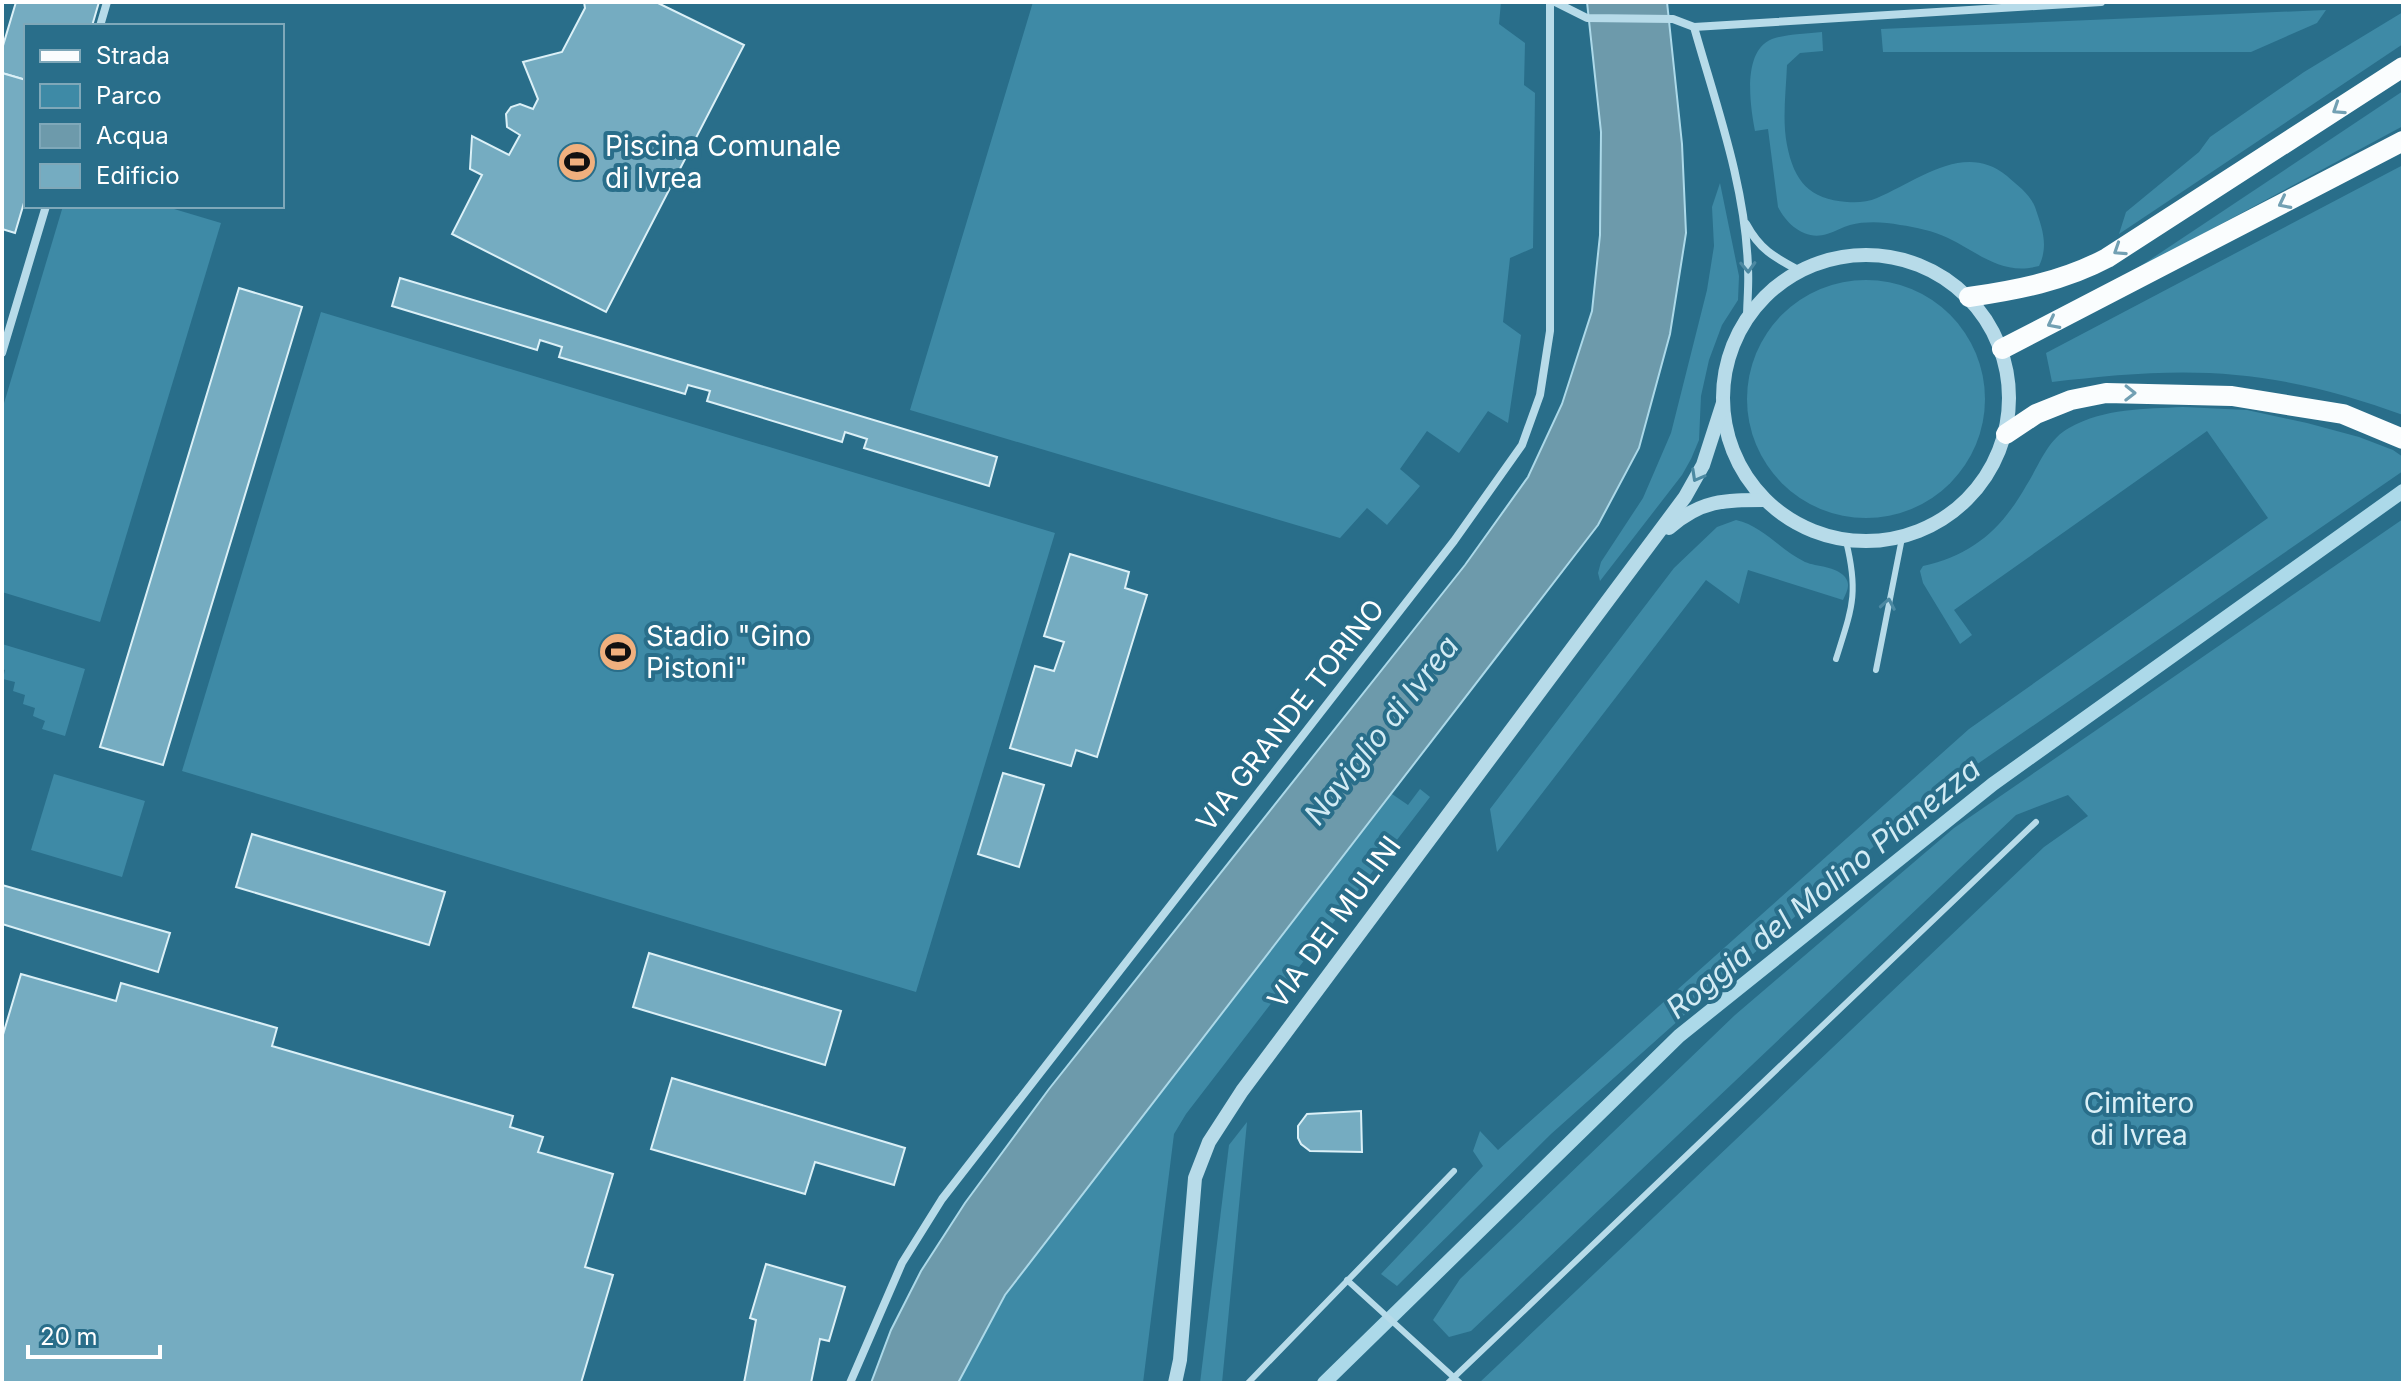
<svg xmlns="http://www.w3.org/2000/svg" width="2405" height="1385" font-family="Inter,sans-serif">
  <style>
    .green { fill: #3e8aa6 }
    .water { fill: #6d9aab; stroke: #acd9e9; stroke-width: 2 }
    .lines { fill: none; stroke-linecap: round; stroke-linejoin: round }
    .stream { stroke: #acd9e9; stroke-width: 14 }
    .building { fill: #75acc1; stroke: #dbf0f7; stroke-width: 2 }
    .service { stroke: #b7dbe9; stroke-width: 6 }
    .minor { stroke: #b7dbe9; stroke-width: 8 }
    .tertiary { stroke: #b7dbe9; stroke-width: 14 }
    .primary { stroke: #fafdfe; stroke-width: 20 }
    .oneway { stroke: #72a0b3 }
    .oneway2 { stroke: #4c89a2 }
    .labels { text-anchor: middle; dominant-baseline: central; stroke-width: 8; stroke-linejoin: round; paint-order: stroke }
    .poi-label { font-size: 28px; fill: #fff; stroke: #296e8a; text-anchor: start }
    .street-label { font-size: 28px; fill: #fff; stroke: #296e8a }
    .park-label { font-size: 28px; fill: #dbf0f7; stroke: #296e8a }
    .water-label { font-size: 30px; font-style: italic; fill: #d2ebf4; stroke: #296e8a }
  </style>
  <rect width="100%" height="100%" fill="#296e8a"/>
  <g class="green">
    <path d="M1033,2H1501L1499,24L1525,43L1524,85L1535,93L1533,248L1510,258L1503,322L1521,335L1508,423L1488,411L1459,453L1427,431L1400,469L1420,486L1387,525L1367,508L1340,538L910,410Z"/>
    <path d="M2326,10L2317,23L2251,52H1883L1881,29Z"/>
    <path d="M2403,12V44L2119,234L2126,212L2199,152L2210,137L2304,72Z"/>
    <path d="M1822,32L1823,51L1800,53L1787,65C1786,91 1782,120 1787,145C1794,181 1809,199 1847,202C1857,203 1868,202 1877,198C1918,181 1964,141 2007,176C2017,185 2030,194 2035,207C2042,228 2049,245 2039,266C2002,276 1979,253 1948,238C1933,231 1916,227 1900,225C1884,222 1866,221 1850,225C1842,227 1835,232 1827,234C1806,241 1787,225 1778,207L1768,129L1755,131C1750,105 1742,51 1772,39C1786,34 1806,34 1822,32Z"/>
    <path d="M2403,91V126L2130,273Z"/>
    <path d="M2403,165V415C2349,395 2293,380 2236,375C2175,369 2113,375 2052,382L2046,353Z"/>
    <path d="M1720,183L1739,276L1738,300L1722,325L1709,360L1701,396L1699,440L1691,459L1682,475L1600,581L1598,573L1601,562L1643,498L1671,433L1707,290L1714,246L1712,207Z"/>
    <path d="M63,206H164L221,223L100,622L2,592V410Z"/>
    <circle cx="1866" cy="399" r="119"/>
    <path d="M321,312L1055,533L916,992L182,771Z"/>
    <path d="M2183,407L2247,410L2307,423L2359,437L2393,450L2403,457V471L1928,798L1551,1134L1397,1286L1381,1274L1483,1166L1473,1151L1480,1131L1498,1150L1969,729L2268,518L2207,431L1954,610L1972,635L1960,644L1923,583L1920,571L1923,566C1972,555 2001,530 2026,486C2039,466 2047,440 2069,428C2104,408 2145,409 2183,407Z"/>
    <path d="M2403,519V1383H1479L2044,847L2088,816L2068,795L2016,815L1471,1331L1449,1337L1433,1320L1460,1279L1735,1015L1954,828Z"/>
    <path d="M1736,520C1763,526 1780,550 1805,562C1817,567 1836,566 1845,577C1851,585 1847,591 1843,600L1748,570L1739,604L1706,580L1497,852L1490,809L1674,568L1717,527Z"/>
    <path d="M2,644L85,669L65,736L42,729L45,721L33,716L35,708L23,704L25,695L13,691L15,682L3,679L5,670L2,669Z"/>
    <path d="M54,774L145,801L122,877L31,850Z"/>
    <path d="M1420,789L1430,797L1186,1114L1174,1134L1143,1383H958L1005,1295L1392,794L1408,805Z"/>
    <path d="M1247,1122L1222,1383H1200L1229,1145Z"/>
  </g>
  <path class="water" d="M1587,2H1667L1682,144L1686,233L1670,334L1639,448L1598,525L1005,1295L958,1383H871L891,1330L921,1271L965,1203L1049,1089L1465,565L1528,477L1562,404L1592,311L1600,235L1601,132Z"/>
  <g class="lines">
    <path class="stream" d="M1324,1383L1679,1036L1993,784L2403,491"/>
  </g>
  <g class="building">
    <path d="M16,2H99L92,26H26V80L2,73V49Z"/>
    <path d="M584,2H656L744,45L606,312L452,234L482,175L470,169L472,136L509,155L520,135L507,127L506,114L511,107L520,104L533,109L538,99L523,62L562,52L585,8Z"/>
    <path d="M2,73L26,80V196L15,233L2,229Z"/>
    <path d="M400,278L997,457L989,486L864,448L867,439L845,432L842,442L707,401L710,391L688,385L685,394L559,357L562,347L540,340L537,350L392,306Z"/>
    <path d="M239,288L302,307L163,765L100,747Z"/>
    <path d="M1070,554L1129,572L1125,588L1147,595L1097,757L1076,750L1071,766L1010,748L1035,666L1054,671L1064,642L1044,636Z"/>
    <path d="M1003,773L1044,785L1019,867L978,854Z"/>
    <path d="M252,834L445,892L429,945L236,887Z"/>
    <path d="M2,885L170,933L158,972L2,924Z"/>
    <path d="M649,953L841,1011L825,1065L633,1007Z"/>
    <path d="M21,974L116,1001L121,983L277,1028L272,1046L513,1116L510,1127L543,1137L538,1152L613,1174L585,1267L613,1275L581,1383H2V1038Z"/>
    <path d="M672,1078L905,1148L894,1185L815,1162L805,1194L651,1149Z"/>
    <path d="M1361,1111L1362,1152L1310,1151L1301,1144L1298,1138V1126L1307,1114Z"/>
    <path d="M766,1264L845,1287L829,1341L820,1339L811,1383H744L756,1320L750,1318Z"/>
  </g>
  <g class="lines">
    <g class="service">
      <path d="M1836,659C1852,608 1859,594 1846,541"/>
      <path d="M1876,670L1902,538"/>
      <path d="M1347,1280L1460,1383"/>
      <path d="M1248,1383L1454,1171"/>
      <path d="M1448,1383L2036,822"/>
    </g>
    <g class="minor">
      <path d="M1555,2L1587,18L1673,19L1694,27L2101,2"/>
      <path d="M100,26L107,2"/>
      <path d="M1694,27C1716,105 1746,187 1748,269C1749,285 1747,302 1747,319"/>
      <path d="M1746,224C1760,250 1774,257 1800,271"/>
      <path d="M2,353L46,206"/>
      <path d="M850,1383L902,1263L942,1199L1454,541L1522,445L1540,395L1550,331V2"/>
    </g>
    <g class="tertiary">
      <circle cx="1866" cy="398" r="143"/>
      <path d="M1669,528C1701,500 1724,500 1764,500"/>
      <path d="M1175,1383L1180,1360L1195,1178L1209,1142L1242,1091L1685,497L1703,465L1723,403"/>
    </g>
    <g class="primary">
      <path d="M1969,297C2017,290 2064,281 2107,258L2403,67"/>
      <path d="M2002,349L2403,141"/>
      <path d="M2006,434L2036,414L2071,400L2106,393L2232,396L2343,414L2403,439"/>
    </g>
  </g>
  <defs><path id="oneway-chevron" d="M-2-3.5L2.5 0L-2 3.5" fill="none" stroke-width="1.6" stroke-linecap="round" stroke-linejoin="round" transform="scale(2)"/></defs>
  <g class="oneway">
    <use href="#oneway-chevron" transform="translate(2338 109) rotate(147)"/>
    <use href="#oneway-chevron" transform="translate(2284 203) rotate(153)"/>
    <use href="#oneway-chevron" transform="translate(2119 250) rotate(147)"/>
    <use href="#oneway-chevron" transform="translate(2053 323) rotate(153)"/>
    <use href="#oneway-chevron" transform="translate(2130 393) rotate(1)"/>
  </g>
  <g class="oneway2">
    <use href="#oneway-chevron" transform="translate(1748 267) rotate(88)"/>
    <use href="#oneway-chevron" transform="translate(1697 476) rotate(119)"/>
    <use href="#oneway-chevron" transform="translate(1888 604) rotate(-80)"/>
  </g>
  <defs>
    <g id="stadium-disc" transform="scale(2)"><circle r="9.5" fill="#f0b07e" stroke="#296e8a"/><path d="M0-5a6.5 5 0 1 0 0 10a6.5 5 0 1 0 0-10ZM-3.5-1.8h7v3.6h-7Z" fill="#111"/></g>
  </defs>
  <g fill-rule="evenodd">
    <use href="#stadium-disc" x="577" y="162"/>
    <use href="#stadium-disc" x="618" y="652"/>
  </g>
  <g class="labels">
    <g class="poi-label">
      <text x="605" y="146">Piscina Comunale<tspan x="605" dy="32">di Ivrea</tspan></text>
      <text x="646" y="636">Stadio "Gino<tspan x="646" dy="32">Pistoni"</tspan></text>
    </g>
    <g class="street-label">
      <text transform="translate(1290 715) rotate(-52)">VIA GRANDE TORINO</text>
      <text transform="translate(1334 922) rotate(-54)">VIA DEI MULINI</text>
    </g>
    <g class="park-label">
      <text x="2139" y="1103">Cimitero<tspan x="2139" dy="32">di Ivrea</tspan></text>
    </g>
    <g class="water-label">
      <text transform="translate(1381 730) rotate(-52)">Naviglio di Ivrea</text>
      <text transform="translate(1823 888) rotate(-39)">Roggia del Molino Pianezza</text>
    </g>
  </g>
  <rect width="2405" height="1385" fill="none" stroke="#ffffff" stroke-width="8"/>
  <rect x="24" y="24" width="260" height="184" fill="#296e8a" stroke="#7fa8b9" stroke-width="2"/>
  <rect x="40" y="50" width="40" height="12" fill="#fafdfe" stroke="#7fa8b9" stroke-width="2"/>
  <text x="96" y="64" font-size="24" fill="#ffffff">Strada</text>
  <rect x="40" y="84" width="40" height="24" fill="#3e8aa6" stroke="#7fa8b9" stroke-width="2"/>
  <text x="96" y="104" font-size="24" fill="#ffffff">Parco</text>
  <rect x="40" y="124" width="40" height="24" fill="#6d9aab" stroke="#7fa8b9" stroke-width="2"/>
  <text x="96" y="144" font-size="24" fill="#ffffff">Acqua</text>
  <rect x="40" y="164" width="40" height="24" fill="#75acc1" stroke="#7fa8b9" stroke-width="2"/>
  <text x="96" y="184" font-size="24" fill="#ffffff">Edificio</text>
  <path d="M28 1345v12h132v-12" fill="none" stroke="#ffffff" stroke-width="4"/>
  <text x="40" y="1345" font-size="24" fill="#ffffff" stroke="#296e8a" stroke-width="6" paint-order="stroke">20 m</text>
</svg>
